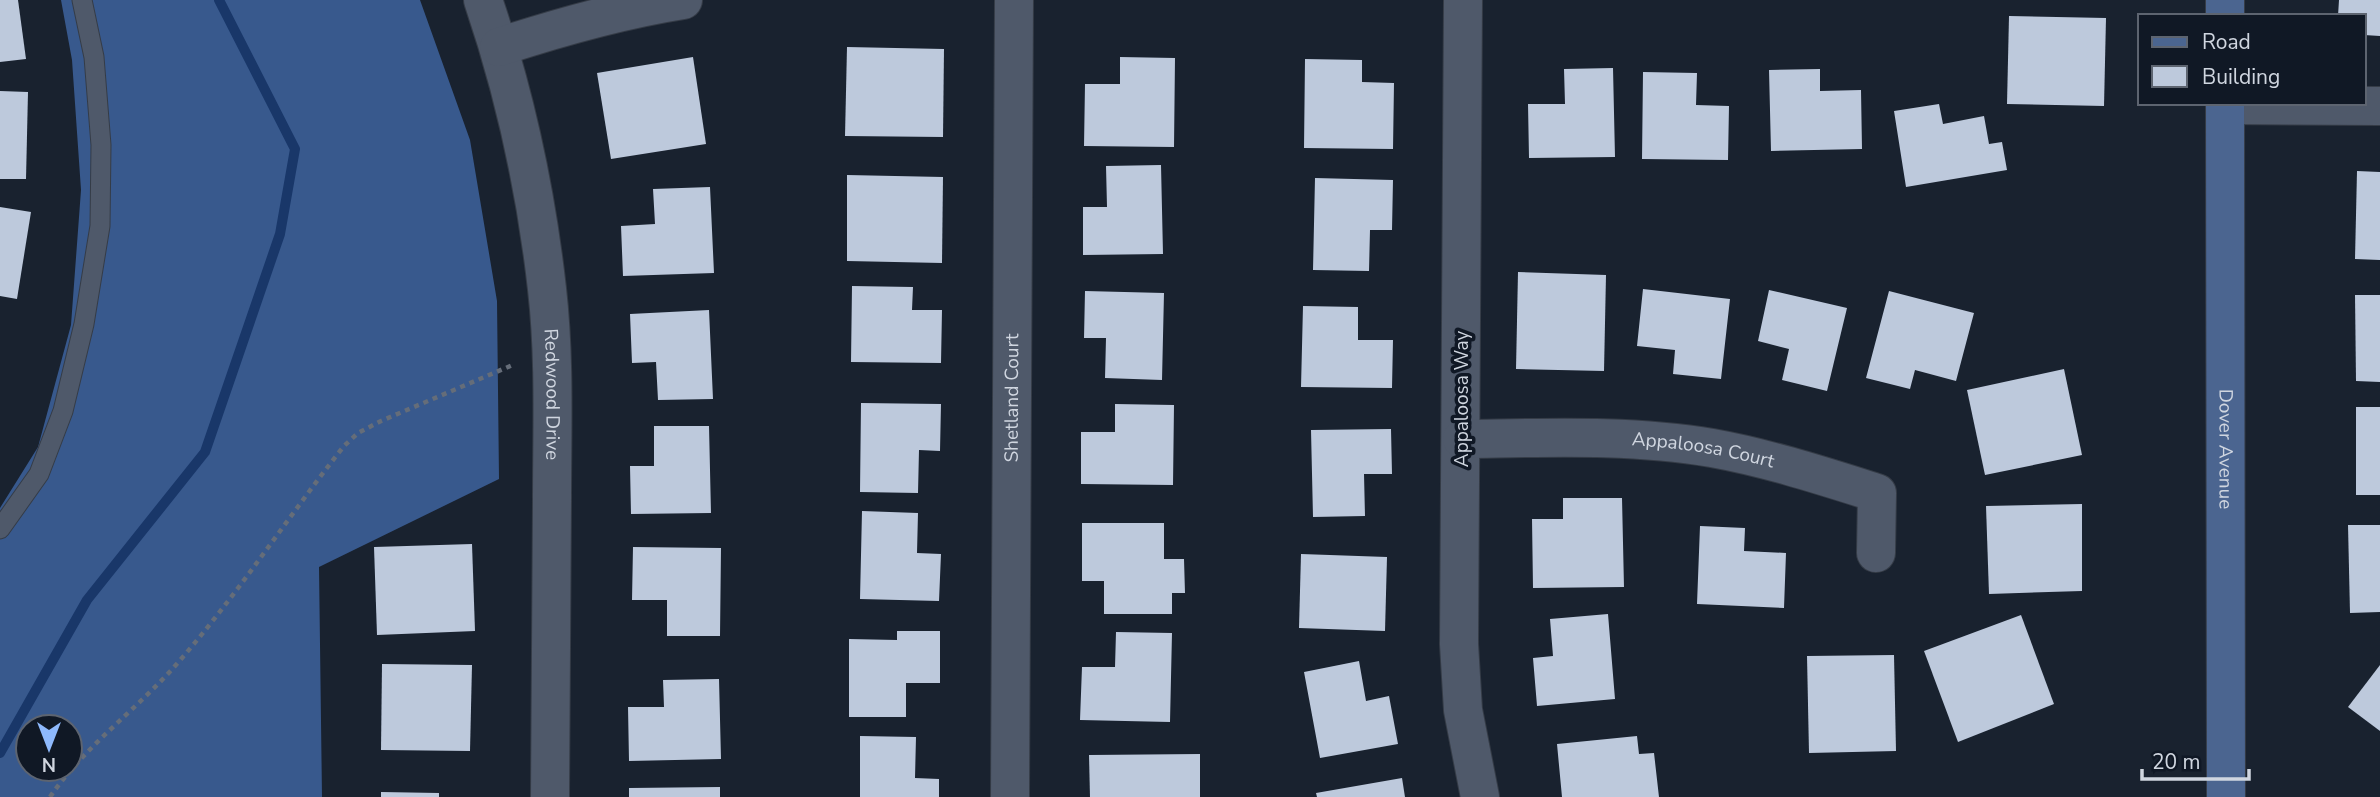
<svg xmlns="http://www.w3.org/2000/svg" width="2380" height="797" font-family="'Nunito Sans',sans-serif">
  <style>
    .forest { fill: #38598d; fill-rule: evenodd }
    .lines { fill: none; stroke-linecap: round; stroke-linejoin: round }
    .stream { stroke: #193769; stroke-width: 10 }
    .building { fill: #bdc9dc }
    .service-casing { stroke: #353c47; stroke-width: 21 }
    .minor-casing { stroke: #353c47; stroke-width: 40 }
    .secondary-casing { stroke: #353c47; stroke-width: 40 }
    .path { stroke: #656d79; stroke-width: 4.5; stroke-dasharray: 5 5; stroke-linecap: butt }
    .service { stroke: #4f596a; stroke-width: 19 }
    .minor { stroke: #4f596a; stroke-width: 38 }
    .secondary { stroke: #4b6590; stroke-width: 38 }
    .labels { text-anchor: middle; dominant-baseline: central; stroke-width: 7; stroke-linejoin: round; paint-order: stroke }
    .street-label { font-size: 19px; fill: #d0d6e0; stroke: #101825 }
  </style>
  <rect width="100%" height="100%" fill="#19222f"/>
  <path class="forest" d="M61,0H420L470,140L497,301L499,479L319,567L322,797H0V508L38,447L71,325L81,190L72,60ZM28,727H70V769H28Z"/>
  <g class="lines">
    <path class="stream" d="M0,753L87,600L205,452L280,234L295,149L219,0"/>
  </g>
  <g class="building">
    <path d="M0,0H18L26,59L0,62Z"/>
    <path d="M2339,0H2380V36L2364,35V16H2338Z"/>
    <path d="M2009,16L2106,18L2104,106L2007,104Z"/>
    <path d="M847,47L944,49L943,137L845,136Z"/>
    <path d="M693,57L706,144L611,159L597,73Z"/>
    <path d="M1120,57L1175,58L1174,147L1084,146L1085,84H1120Z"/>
    <path d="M1305,59L1362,60V82L1394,83L1393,149L1304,148Z"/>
    <path d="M1613,68L1615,157L1529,158L1528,104H1565L1564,69Z"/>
    <path d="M1820,69V91L1861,90L1862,149L1771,151L1769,70Z"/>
    <path d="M1643,72L1697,73L1696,105L1729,106L1728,160L1642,159Z"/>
    <path d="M0,91L28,92L26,179H0Z"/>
    <path d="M1939,104L1943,124L1984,116L1989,144L2002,142L2007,170L1906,187L1894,111Z"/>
    <path d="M1161,165L1163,254L1083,255V207H1107L1106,166Z"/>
    <path d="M2357,171L2380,172V260L2355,259Z"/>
    <path d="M847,175L943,177L942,263L847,261Z"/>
    <path d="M1315,178L1393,180L1392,230H1370L1369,271L1313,270Z"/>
    <path d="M710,187L714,273L623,276L621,226L655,224L653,189Z"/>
    <path d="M0,207L31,212L17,299L0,296Z"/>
    <path d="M1518,272L1606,275L1604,371L1516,369Z"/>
    <path d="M852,286L913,287L912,310H942L941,363L851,362Z"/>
    <path d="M1643,289L1730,299L1721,379L1673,374L1675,350L1637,346Z"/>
    <path d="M1769,290L1847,308L1827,391L1782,380L1789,349L1758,341Z"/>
    <path d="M1085,291L1164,293L1162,380L1105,378L1106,338H1084Z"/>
    <path d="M1889,291L1974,313L1956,381L1915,370L1910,389L1866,378Z"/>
    <path d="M2355,295H2380V382L2356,381Z"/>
    <path d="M1303,306L1358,307V340H1393L1392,388L1301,387Z"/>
    <path d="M709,310L713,399L658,400L656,362L632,363L630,314Z"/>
    <path d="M2064,369L2082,455L1985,475L1967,390Z"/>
    <path d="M861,403L941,404L940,451L919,450L918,493L860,492Z"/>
    <path d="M1115,404L1174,405L1173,485L1081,484V432H1115Z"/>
    <rect x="2356" y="407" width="24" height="88"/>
    <path d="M654,426H709L711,513L631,514L630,466H654Z"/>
    <path d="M1391,429L1392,474H1364L1365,516L1313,517L1311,430Z"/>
    <path d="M1563,498H1622L1624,587L1533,588L1532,519H1563Z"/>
    <path d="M2082,504V591L1989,594L1986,506Z"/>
    <path d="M862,511L918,513L917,553L941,554L939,601L860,599Z"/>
    <path d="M1082,523H1164V559H1184L1185,593H1172V614H1104V581H1082Z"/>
    <path d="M2348,525H2380V612L2350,613Z"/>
    <path d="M1700,526L1745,528L1744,551L1786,553L1784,608L1697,604Z"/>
    <path d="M472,544L475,631L377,635L374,547Z"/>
    <path d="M633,547L721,548L720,636H667V600H632Z"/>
    <path d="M1301,554L1387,557L1385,631L1299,628Z"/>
    <path d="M1608,614L1615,699L1537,706L1533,658L1553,656L1550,619Z"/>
    <path d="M2021,615L2054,704L1958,742L1924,651Z"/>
    <path d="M897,631H940V683H906V717H849V639L897,640Z"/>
    <path d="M1116,632L1172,633L1170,722L1080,720L1082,667H1115Z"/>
    <path d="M1894,655L1896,751L1809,753L1807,656Z"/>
    <path d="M1359,661L1366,701L1389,696L1398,744L1320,758L1304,672Z"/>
    <path d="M382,664L472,665L470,751L381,750Z"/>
    <path d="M2380,665V731L2348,707Z"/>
    <path d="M719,679L721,759L629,761L628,707H664L663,680Z"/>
    <path d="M860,736L916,737L915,778L939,779V797H860Z"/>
    <path d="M1637,736L1639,754L1654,753L1659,797H1562L1557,744Z"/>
    <path d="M1200,754V797H1090L1089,755Z"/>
    <path d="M1402,778L1405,797H1317L1316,793Z"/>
    <path d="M720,787V797H629V788Z"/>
    <path d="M381,792L439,793V797H381Z"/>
  </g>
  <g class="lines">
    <g class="service-casing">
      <path id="service" d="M0,529L39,474L63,411L84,324L100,226L101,145L94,57L82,0"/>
    </g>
    <g class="minor-casing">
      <g id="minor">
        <path id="s1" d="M483,0C515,94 536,191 547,289C555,359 552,430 552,501C551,599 551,698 550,797"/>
        <path d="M1463,0L1459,644L1463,710L1480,797"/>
        <path d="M499,47C560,27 620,10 683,0"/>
        <path d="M2225,105L2380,106"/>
        <path id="s2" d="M1462,439C1545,438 1630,434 1712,448C1768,458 1823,476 1877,493L1876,553"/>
        <path id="s3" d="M1010,797L1014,0"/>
      </g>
    </g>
    <g class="secondary-casing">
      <g id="secondary">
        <path d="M2225,0V16"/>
        <path id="s4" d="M2225,103L2226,797"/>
      </g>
    </g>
    <path class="path" d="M50,797C84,747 135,711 175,666C236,597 287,518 344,446L358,433L381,421L515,364"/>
    <use href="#service" class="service"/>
    <use href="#minor" class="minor"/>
    <use href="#secondary" class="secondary"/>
  </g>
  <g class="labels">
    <g class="street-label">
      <text stroke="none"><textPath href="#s1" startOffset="402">Redwood Drive</textPath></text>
      <text stroke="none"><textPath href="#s3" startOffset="399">Shetland Court</textPath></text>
      <text transform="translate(1462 399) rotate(-90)">Appaloosa Way</text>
      <text stroke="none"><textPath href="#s4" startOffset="346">Dover Avenue</textPath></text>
      <text stroke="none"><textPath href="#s2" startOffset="242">Appaloosa Court</textPath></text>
    </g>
  </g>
  <rect x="2138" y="14" width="228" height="91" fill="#101825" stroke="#5d6470" stroke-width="2"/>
  <rect x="2152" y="37" width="35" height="10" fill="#4b6590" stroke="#5d6470" stroke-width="2"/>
  <text x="2202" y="49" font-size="21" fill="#d0d6e0">Road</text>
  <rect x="2152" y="66" width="35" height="21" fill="#bdc9dc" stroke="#5d6470" stroke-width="2"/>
  <text x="2202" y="84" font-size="21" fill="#d0d6e0">Building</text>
  <g transform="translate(49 748) rotate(180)"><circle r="33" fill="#101825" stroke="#5d6470" stroke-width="2"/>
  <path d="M0-5L12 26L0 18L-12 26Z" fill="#8eb9fd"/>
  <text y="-10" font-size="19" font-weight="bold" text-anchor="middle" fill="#d0d6e0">N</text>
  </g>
  <path d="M2142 769v10h107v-10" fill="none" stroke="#d0d6e0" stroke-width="3.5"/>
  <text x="2152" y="769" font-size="21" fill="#d0d6e0" stroke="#101825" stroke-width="5" paint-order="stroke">20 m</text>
</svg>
